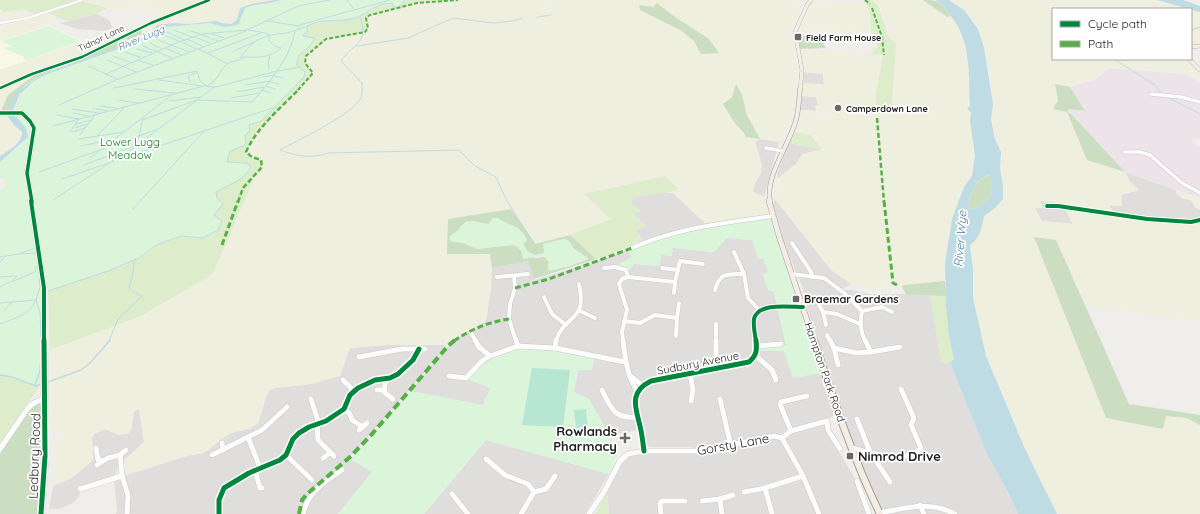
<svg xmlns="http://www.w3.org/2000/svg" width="1200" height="514" font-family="Quicksand,sans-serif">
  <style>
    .residential { fill: #dfdedc }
    .industrial { fill: #ede4e9 }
    .education { fill: #f8f7e8 }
    .farmland { fill: #efefdf; fill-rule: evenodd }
    .grass { fill: #ddeccb }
    .forest { fill: #cbdec1; fill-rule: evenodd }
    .park { fill: #daf5da }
    .pitch { fill: #b7e6d2 }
    .parking { fill: #e0dfde }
    .water { fill: #bfdbe3; fill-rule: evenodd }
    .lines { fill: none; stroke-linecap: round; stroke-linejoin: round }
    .stream-far1 { stroke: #bfdbe3; stroke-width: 1 }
    .stream { stroke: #bfdbe3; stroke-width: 1.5 }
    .minor-far3-casing { stroke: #c9c8c7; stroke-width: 3 }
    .minor-far2-casing { stroke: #c9c8c7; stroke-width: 4.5 }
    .minor-far1-casing { stroke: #c9c8c7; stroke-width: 5 }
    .minor-casing { stroke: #c9c8c7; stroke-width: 6 }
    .major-far3-casing { stroke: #a79c86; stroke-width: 4 }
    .major-far2-casing { stroke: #a79c86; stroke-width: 5 }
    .major-far1-casing { stroke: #a79c86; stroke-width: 6 }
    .major-casing { stroke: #a79c86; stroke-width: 8 }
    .highway-far2-casing { stroke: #c5a2ac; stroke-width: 5.5 }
    .highway-far1-casing { stroke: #c5a2ac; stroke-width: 6 }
    .highway-casing { stroke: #c5a2ac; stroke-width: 8 }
    .minor-far3 { stroke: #fdfcfc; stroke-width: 2.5 }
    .minor-far2 { stroke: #fdfcfc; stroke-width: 3.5 }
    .minor-far1 { stroke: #fdfcfc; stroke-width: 4 }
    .minor { stroke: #fdfcfc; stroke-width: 5 }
    .major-far3 { stroke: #f3ede7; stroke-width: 3.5 }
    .major-far2 { stroke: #f3ede7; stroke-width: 4 }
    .major-far1 { stroke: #f3ede7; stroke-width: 5 }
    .major { stroke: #f3ede7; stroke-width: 6 }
    .highway-far2 { stroke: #ece0e2; stroke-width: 4.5 }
    .highway-far1 { stroke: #ece0e2; stroke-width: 5.5 }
    .highway { stroke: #ece0e2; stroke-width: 7 }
    .quiet-far3 { stroke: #55b145; stroke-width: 2; stroke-dasharray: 4 2; stroke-linecap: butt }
    .quiet-far2 { stroke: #55b145; stroke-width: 2.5; stroke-dasharray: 5 2.5; stroke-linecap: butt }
    .quiet-far1 { stroke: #55b145; stroke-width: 3; stroke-dasharray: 6 3; stroke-linecap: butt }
    .quiet { stroke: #55b145; stroke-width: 4; stroke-dasharray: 8 4; stroke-linecap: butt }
    .cycleway-far3-casing { stroke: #fff; stroke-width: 4 }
    .cycleway-far2-casing { stroke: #fff; stroke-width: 5.5 }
    .cycleway-far1-casing { stroke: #fff; stroke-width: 6 }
    .cycleway-casing { stroke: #fff; stroke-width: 8 }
    .cycleway-far3 { stroke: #00873e; stroke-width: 2.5 }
    .cycleway-far2 { stroke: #00873e; stroke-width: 3.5 }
    .cycleway-far1 { stroke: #00873e; stroke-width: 4 }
    .cycleway { stroke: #00873e; stroke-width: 5 }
    .poi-dot { fill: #6a6968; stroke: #fff; stroke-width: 1.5 }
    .labels { text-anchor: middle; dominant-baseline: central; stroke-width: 3.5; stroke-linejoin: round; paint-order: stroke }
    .far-poi-label { font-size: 9px; font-weight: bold; fill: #222; stroke: #fff; text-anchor: start }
    .far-street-label { font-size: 9px; fill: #222; stroke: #fff }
    .far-water-label { font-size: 10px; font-style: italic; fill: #4a7aab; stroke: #fff }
    .park-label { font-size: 11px; fill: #0c8416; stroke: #fff }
    .poi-label { font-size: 11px; font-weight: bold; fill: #222; stroke: #fff; text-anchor: start }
    .street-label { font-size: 11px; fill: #222; stroke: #fff }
    .water-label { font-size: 12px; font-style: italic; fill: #4a7aab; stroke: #fff }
    .near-poi-label { font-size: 13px; font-weight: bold; fill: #222; stroke: #fff; text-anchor: end }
    .near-street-label { font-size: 13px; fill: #222; stroke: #fff }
  </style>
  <rect width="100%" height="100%" fill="#f0eeeb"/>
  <g class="residential">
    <path d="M97,14L109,20L113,28L105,31L77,29L60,23Z"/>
    <path d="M804,72L823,74L824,85L803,83Z"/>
    <path d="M801,96L816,97L818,105H816L817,111L799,110Z"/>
    <path d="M760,139L779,142L764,197L753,192L755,183L761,173L762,165L755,142Z"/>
    <path d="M789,143L822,150L802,154L797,163L778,178L777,173Z"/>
    <path d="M1125,172L1176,190L1181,198L1191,200L1195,207L1200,210V222L1189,223L1149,221L1117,217L1108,205L1122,206L1121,195L1139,190L1130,182Z"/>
    <path d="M663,193H673L706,224L641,243L638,241L643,239L635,230L645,226L633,213L640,211L631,203L633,197Z"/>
    <path d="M775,199L831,270L851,284L844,288L834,289L837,292L841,290H851L869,294H930L941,362L950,363L987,454L1009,494L1018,514H884L870,489L841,409L812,325L802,286L787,250L773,205Z"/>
    <path d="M1040,201L1062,203L1073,224L1042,221L1035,208Z"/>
    <path d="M727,238L753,240L758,258L764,259L769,272L763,274L774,292L786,345H781L784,351L822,373L835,415L823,422L827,432L853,475L866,514H609L607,492L626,458L633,454L645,453L694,454L692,447H650L647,445L645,430L641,420L635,423L637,430L610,436L589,399L574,392L578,370L595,355L470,380L491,388L483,405L410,391L448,346L461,336L486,321L491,288L492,268L528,261L535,280L614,255L627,249L632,257L634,264L660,266V255L673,248L714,252Z"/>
    <path d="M441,344L447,346L375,429L349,458L372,472L338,514H116L117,511L114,480L80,490L79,496L73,503L59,509H49L53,486L63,482L74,476L93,460L92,438L93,434L105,429L114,433L131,431L134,411L139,409L144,442L118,466L204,453L223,438L231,433L249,429L258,423L267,394L270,390L275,388L311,384L323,380L350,348L387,345Z"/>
    <path d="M486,440L609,474L585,514H424Z"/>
  </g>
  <path class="industrial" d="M1109,68L1186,74L1200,84V100L1184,95L1150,93L1151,96L1183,98L1200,103V139L1191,140L1200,148V198L1125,172L1072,115L1067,112L1069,109L1085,111L1070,87L1096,79Z"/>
  <path class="education" d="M49,25L82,41L0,70V41Z"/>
  <g class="farmland">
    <path d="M84,0H206L160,18L146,15L158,9L134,6L122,11L82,1Z"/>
    <path d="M210,0H276L245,6L240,8L237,20L231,24L212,21L188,24L174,23L157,25L150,31L145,32L136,30Z"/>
    <path d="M458,0H547L546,10L549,16L551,15L548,12V0H807L803,6H794V8L799,11L796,21L791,24L787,31L792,40L797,68V81L789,123L779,142L760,139L755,142L762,165L761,173L755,183L753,192L764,197L769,215L738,217L706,224L673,193L678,190L584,194L611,219L570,235L535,244L511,209L485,214L468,216L490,254L491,288L486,321L457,335L445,345H387L350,348L340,376L311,384L275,388L270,390L267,394L258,423L249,429L231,433L216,443L204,453L187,456L114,479L118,466L144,442L139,409L134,412L131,431L127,434L117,435L111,430L105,429L94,434L92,438L93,460L74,476L63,482L53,486L56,450L53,440L63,434V432L53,434L50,350L141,316L181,294L208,277L213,272L254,176L260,170L259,159L252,157L246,152L253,137L257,131L288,100L311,69L305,63L306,56L322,42L332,38L365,32L368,28L366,18L370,15L377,12L403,7L417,3ZM639,5L655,8L662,5L666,11L709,39L701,54L694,41L682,31L640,10ZM736,85L742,95L747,115L759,139L744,133L734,122L723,104L733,97Z"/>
    <path d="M814,0L868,5L872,22L871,32L811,31L798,33L804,16L810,5Z"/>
    <path d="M873,0H923L947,17L951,16L964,39L969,67L970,120L975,156L972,176L964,187L952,219L945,264V281L904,285L902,287L893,285L873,289L851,284L831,270L775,199L778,178L797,163L802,154L821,150L811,135L796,132L801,118L831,116L830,114L799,115V110L816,111L815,105H818L816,97L801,96L803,83L824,84L823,74L804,72V64L801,51L845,49L856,54L883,55L876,94V114L891,113L896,45L887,34L879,8Z"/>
    <path d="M949,0H1157L1188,9H1053V59H1184L1200,74L1109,68L1096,79L1070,87L1055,84L1058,101L1054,109L1067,112L1087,160L1125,172L1130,182L1139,190L1121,195L1122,206L1109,205L1117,217L1149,221L1189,223L1200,222V322L1087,306L1056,240L1034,237L1106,418L1163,429L1166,416L1187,418L1200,425V514H1057L1025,449L986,356L973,298V270L970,245L982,228L983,216L996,207L1003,186L1000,169L1001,152L995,139L991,120L993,104L990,77L984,48L978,29L964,10ZM1040,201L1062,203L1073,224L1042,221L1035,208H1043Z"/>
    <path d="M25,9L29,11L22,14L27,17L5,22L1,20L5,15L0,16V13Z"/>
    <path d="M1191,10L1200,12V44L1191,46Z"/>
    <path d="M43,14L61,20L0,41V30L8,25L9,22Z"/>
    <path d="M97,40L110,42L63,62L37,65L30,68L26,75L0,87V70L82,41Z"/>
    <path d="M38,72L8,95L0,111V88Z"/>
    <path d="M6,114L14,125L22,132L23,136L21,140L0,156V115Z"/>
    <path d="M1176,190L1200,198V210L1195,207L1191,200L1181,198L1176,193Z"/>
  </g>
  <g class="grass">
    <path d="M0,0H79L35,15L25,9L3,12L0,8Z"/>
    <path d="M405,0H458L417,3L370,15L366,18L368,28L365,32L326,39L306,56L305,63L311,69L313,73C301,87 289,100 276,113C263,127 254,132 246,152L252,157L261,160C265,167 258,172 253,176L254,178L218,262L213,272L208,277L141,316L50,350L48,291L123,265L148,253L156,245L161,243L181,236L188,237L219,219L215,218L214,215L222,202L217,198L216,192L237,181L251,168L239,162L230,163L227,162L230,151L246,143L245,136L250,130L249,125L261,121L305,75L301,67L296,64L299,55C306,50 312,48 315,38L302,36L307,32L306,27L307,25L362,14C370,12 371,9 377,6C386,2 393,4 403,2Z"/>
    <path d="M864,0H873L879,8L887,34L896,45L891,114H876V94L883,55L870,54L874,52L872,49L878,48C877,42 871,35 871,30C870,19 872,10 864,0Z"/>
    <path d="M82,1L107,8L97,14L66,21L49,13Z"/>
    <path d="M796,132L811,135L822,150L789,143Z"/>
    <path d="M665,176L678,189C670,194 645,195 633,197L631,203L641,211L633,213L645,227L635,231L643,239L613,254L596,259L570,235L611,219L584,194Z"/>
    <path d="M930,294L946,296L949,336L954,359L950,363L941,362Z"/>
    <path d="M0,375L12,377L36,386L41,384L0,443Z"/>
    <path d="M607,492L609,514H595Z"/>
  </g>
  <g class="forest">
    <path d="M923,0C942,0 940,3 951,16L947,17Z"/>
    <path d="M657,3L672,15L709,39L719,53L701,54L694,41L682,31L640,10L639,5L654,7Z"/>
    <path d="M174,23C151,29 131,42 109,51C82,61 50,66 27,84C17,91 13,99 8,111H1L8,95L39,72L74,60L136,30L145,32L150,31L157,25Z"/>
    <path d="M818,35L826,48L800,49L797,36Z"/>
    <path d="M736,84L742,95L747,115L760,139L746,137L744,133L734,122L723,104L732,97Z"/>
    <path d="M1055,84L1070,87L1085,111L1069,109L1067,112L1072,115L1125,172L1087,160L1067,112L1053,109L1058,101Z"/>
    <path d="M990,175L992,183L991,197L977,208L968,209C969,196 975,178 990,175Z"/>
    <path d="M511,209L535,244L570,235L596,259L534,279L528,261L492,268L490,254H447L448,219ZM493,218H498L504,223L512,225L527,251L535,256L545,253L543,244L565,239L570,242L573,248L589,259L566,267L548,266L549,262L545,257L535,258L522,252L519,247L513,245L477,249L463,243L450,241V236L472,221L488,224Z"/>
    <path d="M1034,237L1056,240L1129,404L1200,415V425L1187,418L1166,416L1163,429L1106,418Z"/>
    <path d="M945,281L946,296L906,294L902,287L904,285Z"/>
    <path d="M42,402L37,514H0V454L30,408L35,403Z"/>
  </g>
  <g class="park">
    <path d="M280,0H405L399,7H393V4C384,0 377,7 371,11C367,14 355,18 351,19C337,23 318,17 306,27L308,31L302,36L315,38C312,48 307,50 299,55L296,64L305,72L304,77L261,121L250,125V130L245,136L246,143L243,146L230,151L227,162C236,165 244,159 251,166C245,182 228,183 216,192L217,198L223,204L217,210L214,215L222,221L216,233L203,238H193L181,236L161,243L156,245L148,253L123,265L48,291L29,168L35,126L31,118L23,112L13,111L19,95L34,81L45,75L115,50L146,38L166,27L210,23L224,27L231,26L241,18L243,11L247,7L276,3Z"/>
    <path d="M49,26L80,41L27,60L23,59L24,57L4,48L11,46L2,41Z"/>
    <path d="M12,113C44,118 24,155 24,176L40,277L42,355L41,384L36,386L12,377L0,375V191L6,187V179L0,178V162C9,152 27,146 28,132Z"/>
    <path d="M769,215C785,268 806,320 822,373L793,378L784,351H761L760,346L786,345L774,292L768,290L763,274L768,272L764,259L758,258L752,240L727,238L714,252L673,248L672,256L661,255L660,266L634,264L627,274L620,267L619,264L632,257L627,249L641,243L685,229L738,217Z"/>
    <path d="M493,218H498C510,227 520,224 527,240L523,245L527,251L535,255L544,253L543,244L565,239L570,242L573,248L589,259L551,271L547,268L549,262L545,257L540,256L523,259C520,232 493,252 476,248C473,248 471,246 468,244C463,242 456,242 450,241V236C460,231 459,226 467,221L488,224Z"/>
    <path d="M518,346L595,355L592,370H578L574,392L589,399L610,436L614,447L618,449L617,455L609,474L486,440L424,514H338L372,472L351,459L410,391L483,405L490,388L466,378L482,361Z"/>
  </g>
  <g class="pitch">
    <path d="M532,368L570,370L563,427L522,425Z"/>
    <path d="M586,409L588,429L576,430L574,410Z"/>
  </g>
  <path class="parking" d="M595,355L610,358L609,370H592Z"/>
  <g class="water">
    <path d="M276,0H280C269,5 256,3 245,8L239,23L237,25L224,27L210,23L166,27L146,38L115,50L45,75L34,81L19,95L12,113C19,120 28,127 28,137L0,162V156C8,151 23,143 22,132L14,125L6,114L16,93L42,74L109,50L144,36L162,26L174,23L188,24L217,21L221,23L231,24L237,20L240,8L255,3Z"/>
    <path d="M936,0H949L964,10L978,29L984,48L993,104L991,120L995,139L1001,152L1000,169L1003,186V199L996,207L984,216C982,227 980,238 970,245L973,270V298L986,356L1025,449L1057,514H1018L1009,494L987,454L950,363L954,359L949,336L946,306L945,264L952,219L964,187L972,176L975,156L970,120L971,113L967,108L970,106C968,74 972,41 950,15C944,7 945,6 936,0ZM989,175L992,183L991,197L977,208L968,209C969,196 975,178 989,175Z"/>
    <path d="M1157,0H1183L1200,6V12Z"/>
  </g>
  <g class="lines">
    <g class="stream-far1">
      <path d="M347,0L354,9"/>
      <path d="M441,0H445"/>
      <path d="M360,17C370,44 354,42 341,61L362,83C362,88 363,94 361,98C352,115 298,140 280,150C296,156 312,159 328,153L459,150L475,166L496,177C506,202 520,222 535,244"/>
      <path d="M537,17L551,15"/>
      <path d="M267,21L299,26L300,28"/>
      <path d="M296,26L390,0"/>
      <path d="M174,30L192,37"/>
      <path d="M249,30L266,33L269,35"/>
      <path d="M1191,30L1200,27"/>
      <path d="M191,31L200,34"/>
      <path d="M167,32L185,40"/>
      <path d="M212,34L224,38"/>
      <path d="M164,35L197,49"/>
      <path d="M202,35L218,41"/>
      <path d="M194,37L210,43"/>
      <path d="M156,39L189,52"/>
      <path d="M187,39L202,46"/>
      <path d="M150,43L162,49"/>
      <path d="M143,46L172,58"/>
      <path d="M357,46L408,38L453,18L493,23L513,21L522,18"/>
      <path d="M165,48L182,55"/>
      <path d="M137,49L152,53"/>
      <path d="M199,49L228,64"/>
      <path d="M234,51L269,35L287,33L305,27"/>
      <path d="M125,52L140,57"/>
      <path d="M208,53L261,33"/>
      <path d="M113,56L130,62"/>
      <path d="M240,57C254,57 270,59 281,48C274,46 269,44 269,36"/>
      <path d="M240,57L253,43"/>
      <path d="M1114,59L1155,85L1161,93"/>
      <path d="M107,60L136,72"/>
      <path d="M137,60L153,65"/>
      <path d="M88,66L117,79"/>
      <path d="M269,68L268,64L270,55"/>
      <path d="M106,74L179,42L202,34L247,30L298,6L329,0"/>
      <path d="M274,76L283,78"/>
      <path d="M263,77L273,75"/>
      <path d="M159,80L203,86"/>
      <path d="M190,82L188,76L196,73"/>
      <path d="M270,82L279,84"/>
      <path d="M245,85L270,81"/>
      <path d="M266,86L275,89"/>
      <path d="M114,88L197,71L200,81L207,86C221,78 217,74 226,65C231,60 238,62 244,57"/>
      <path d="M134,89L175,93"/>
      <path d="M262,90L271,93"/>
      <path d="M237,92L264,87"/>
      <path d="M1167,97L1200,114"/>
      <path d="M231,98L260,93"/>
      <path d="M198,99L215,87"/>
      <path d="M117,100L138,103"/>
      <path d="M170,101L201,97"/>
      <path d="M59,105L116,80L246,31"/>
      <path d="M100,106L117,108"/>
      <path d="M93,108L108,111"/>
      <path d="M72,109L99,113"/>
      <path d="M73,113L88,116"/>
      <path d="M57,115L79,119L70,132"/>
      <path d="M142,120L197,100L252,102C270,81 291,58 295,30"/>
      <path d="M76,124L92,120"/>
      <path d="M53,126L204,86L216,87L277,71L301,67"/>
      <path d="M75,128L88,124"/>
      <path d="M72,132L85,128"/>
      <path d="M80,135L95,115"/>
      <path d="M98,135L124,108"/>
      <path d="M139,136L155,130"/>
      <path d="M79,139L123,132"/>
      <path d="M137,145L143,118"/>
      <path d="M81,146L114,139"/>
      <path d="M103,148L172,95"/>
      <path d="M90,158L99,151"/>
      <path d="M112,161L135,147"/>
      <path d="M84,165L137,145L196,101"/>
      <path d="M39,172L139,136"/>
      <path d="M62,179L272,108"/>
      <path d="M53,200L108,164"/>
      <path d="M133,209L205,130"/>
      <path d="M20,254L36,253"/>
      <path d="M0,257L19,254L35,248"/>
      <path d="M0,262L5,257"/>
      <path d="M38,266L40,287L36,300L40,313L41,340"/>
      <path d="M17,276L11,282L35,272L37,266"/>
      <path d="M0,277L16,276"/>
      <path d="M0,287L10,282"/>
      <path d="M48,291L108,271L136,259"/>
      <path d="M0,303L36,300C29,316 15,318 0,324"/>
      <path d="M4,311L11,303"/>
      <path d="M109,341L118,319L142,296L134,292L129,287L132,279L134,262L156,245L181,236L203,238L218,230L222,221L214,215L223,204L217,198L216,192C229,184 244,181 251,166L246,163L227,162L230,151L243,146L246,143L245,136L250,130L249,125L261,121L304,77L305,72L296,64L299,55L310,46L315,38L302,36L308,31L306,27C321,17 339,23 355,18C368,14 380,0 393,4V7H399L405,0"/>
    </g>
    <g class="stream">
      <path d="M0,375L12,377L36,386L41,384"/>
      <path d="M48,382L81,370L91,362L110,340"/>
      <path d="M35,385L40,371L41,357"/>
    </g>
    <g class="minor-far3-casing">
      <g id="minor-far3">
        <path d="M0,23L28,18L82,0"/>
        <path d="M0,88L32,74L82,57L151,23L209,0"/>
      </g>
    </g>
    <g class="minor-far2-casing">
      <g id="minor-far2">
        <path d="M1151,94L1181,97L1200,102"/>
        <path d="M766,148L783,151"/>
        <path d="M1124,152H1140L1150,155L1182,183L1200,193"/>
      </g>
    </g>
    <g class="minor-far1-casing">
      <g id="minor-far1">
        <path d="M1047,206H1058L1147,219L1191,222L1200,220"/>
        <path d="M792,243L811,272L812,277"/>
        <path d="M632,248C680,227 721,224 772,216"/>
        <path d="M734,252L744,274L748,298L760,311"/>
        <path d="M604,268L615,267L626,270L628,277"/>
        <path d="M662,268L678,270"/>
        <path d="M792,274L824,278L844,293L862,311C860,323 860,330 865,341"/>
        <path d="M514,276L515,288L510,304L509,319L516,341"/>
        <path d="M497,277L528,274"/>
        <path d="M675,282L680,261L703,264"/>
        <path d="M715,290C720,272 728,274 744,274"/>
        <path d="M544,297L552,314L566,325"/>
        <path d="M817,301L823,312L826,325"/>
        <path d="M580,311L595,318"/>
        <path d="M862,311L882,307L892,312"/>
        <path d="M823,312L837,314L860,324"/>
        <path d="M677,318L679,303"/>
        <path d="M624,321L640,323L655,315L677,318L676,336"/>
        <path d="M716,324V341"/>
        <path d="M471,333L476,341"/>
        <path d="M827,335L830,341"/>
        <path d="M556,341C564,313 588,324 579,284"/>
        <path d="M623,341L622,332L627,310L619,284L622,279L628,277L675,282L674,293"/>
        <path d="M756,341C755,334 753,326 754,319C758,302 790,307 803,307"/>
      </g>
    </g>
    <g class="minor-casing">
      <g id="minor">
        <path d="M475,340L479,347L490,356"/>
        <path d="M516,340L518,346"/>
        <path d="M623,340C625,358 627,375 637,391"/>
        <path d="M716,340V357L720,368"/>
        <path d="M830,340L834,348L838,365"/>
        <path d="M865,340L871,352L900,347"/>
        <path d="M757,346L781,344"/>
        <path d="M555,348L556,340"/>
        <path d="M834,348L857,353L871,352"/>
        <path d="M756,356L772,370L776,380"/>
        <path d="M359,357L402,349H425"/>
        <path d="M690,374L693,390L691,401"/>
        <path d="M629,375L642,385"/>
        <path d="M449,376L466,378L482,361L490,356L518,346L555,348L625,362"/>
        <path d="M386,379L384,392L393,399"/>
        <path d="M343,380L354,391"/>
        <path d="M377,390H384"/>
        <path d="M602,390C611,408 614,419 637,417"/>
        <path d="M311,399L319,424"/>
        <path d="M720,399L731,446"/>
        <path d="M344,409L350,414L352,420L363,427"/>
        <path d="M857,419L870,452L890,482"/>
        <path d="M317,424L318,440L334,456"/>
        <path d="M359,430L367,423"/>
        <path d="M791,431L780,404L781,402L807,396"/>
        <path d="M248,437L260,468"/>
        <path d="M782,438L803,476L819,514"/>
        <path d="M782,438L791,431L827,421L828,430L840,449"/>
        <path d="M222,443L223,450"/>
        <path d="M96,448L98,460H102"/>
        <path d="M852,448C874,453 903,466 921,448L911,425L914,418L901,389"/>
        <path d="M0,449L28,408L34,403L45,398"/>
        <path d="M644,451C643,443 642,434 640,426C635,406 629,392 651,381L749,362C757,355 757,350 756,340"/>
        <path d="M120,455L126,450"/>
        <path d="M212,455L262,430L287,407"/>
        <path d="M286,455L312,480"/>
        <path d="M323,458L330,453"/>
        <path d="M486,459L505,475L528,484L534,492L521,514"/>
        <path d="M97,465L108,458L120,455L122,476"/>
        <path d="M255,470L260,488H262"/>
        <path d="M857,481L869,514"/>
        <path d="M80,489L122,476L128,495L127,514"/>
        <path d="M534,492L546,489L555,476"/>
        <path d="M744,492L765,488"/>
        <path d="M452,494L468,514"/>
        <path d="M720,499L733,495"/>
        <path d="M702,501L720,499L722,514"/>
        <path d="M920,505L924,514"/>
        <path d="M879,513C906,508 929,500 955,514"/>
        <path d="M219,514V500L224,488L249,473L280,460L286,455L293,439L299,433L309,427L326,421L344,409L350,395L358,388L375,380L390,378L398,374L413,360L419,349"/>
        <path d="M303,514C308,492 324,482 342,470"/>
        <path d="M589,514L604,492L620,461L628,454L644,451H701L774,436L782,438"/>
        <path d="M661,514L660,504L662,501H685"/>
        <path d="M772,514L765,488L803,476"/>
      </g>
    </g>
    <g class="major-far3-casing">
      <g id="major-far3">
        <path d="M1191,47L1200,46"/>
        <path d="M1189,59L1200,70"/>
        <path d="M800,90L802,70L795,32L807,5L811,0"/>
      </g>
    </g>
    <g class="major-far2-casing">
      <path id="major-far2" d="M770,202C765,175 789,146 796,120C799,110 799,99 800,89"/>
    </g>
    <g class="major-far1-casing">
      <path id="major-far1" d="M769,201L779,236L814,341"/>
    </g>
    <g class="major-casing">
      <path id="major" d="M814,340C833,399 853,458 880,514"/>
    </g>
    <g class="highway-far2-casing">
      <path id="highway-far2" d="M0,113H22L30,121L34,128L27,173L32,202"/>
    </g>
    <g class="highway-far1-casing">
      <path id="highway-far1" d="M31,201L44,288V341"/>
    </g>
    <g class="highway-casing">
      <path id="highway" d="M41,514L45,456L44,340"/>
    </g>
    <use href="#minor-far3" class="minor-far3"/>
    <use href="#minor-far2" class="minor-far2"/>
    <use href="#minor-far1" class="minor-far1"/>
    <use href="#minor" class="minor"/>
    <use href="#major-far3" class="major-far3"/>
    <use href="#major-far2" class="major-far2"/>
    <use href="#major-far1" class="major-far1"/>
    <use href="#major" class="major"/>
    <use href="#highway-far2" class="highway-far2"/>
    <use href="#highway-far1" class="highway-far1"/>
    <use href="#highway" class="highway"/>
    <g class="quiet-far3">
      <path d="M865,0L870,4"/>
      <path d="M872,8L882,37L884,55"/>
      <path d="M298,90L313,73L305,63L306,56L326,39L365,32L368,28L366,18L370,15L417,3L458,0"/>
    </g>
    <g class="quiet-far2">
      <path d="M877,118L884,202"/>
      <path d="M238,202L243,188L262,167L261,160L252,157L246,152C257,127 280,109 299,89"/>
    </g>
    <g class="quiet-far1">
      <path d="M884,201L893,283L897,285"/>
      <path d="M222,245L238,201"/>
      <path d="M515,288L549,279L632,248"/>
      <path d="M454,341C471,329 489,322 509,319"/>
    </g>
    <path class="quiet" d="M299,514L302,500L306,495L350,457L372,434L448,346L455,340"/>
    <g class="cycleway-far3-casing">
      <path id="cycleway-far3" d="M0,88L32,74L82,57L151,23L209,0"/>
    </g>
    <g class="cycleway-far2-casing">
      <path id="cycleway-far2" d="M0,113H22L30,121L34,128L27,173L32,202"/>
    </g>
    <g class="cycleway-far1-casing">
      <g id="cycleway-far1">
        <path d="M31,201L44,288V341"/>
        <path d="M1047,206H1058L1147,219L1191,222L1200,220"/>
        <path d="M756,341C755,334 753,326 754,319C758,302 790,307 803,307"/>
      </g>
    </g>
    <g class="cycleway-casing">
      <g id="cycleway">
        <path d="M644,451C643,443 642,434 640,426C635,406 629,392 651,381L749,362C757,355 757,350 756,340"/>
        <path d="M41,514L45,456L44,340"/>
        <path d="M219,514V500L224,488L249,473L280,460L286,455L293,439L299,433L309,427L326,421L344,409L350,395L358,388L375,380L390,378L398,374L413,360L419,349"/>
      </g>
    </g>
    <use href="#cycleway-far3" class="cycleway-far3"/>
    <use href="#cycleway-far2" class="cycleway-far2"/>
    <use href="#cycleway-far1" class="cycleway-far1"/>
    <use href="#cycleway" class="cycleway"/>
  </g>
  <g class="poi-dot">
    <rect x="794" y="33" width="8" height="8" rx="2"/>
    <circle cx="838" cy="108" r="4"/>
    <rect x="792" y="295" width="8" height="8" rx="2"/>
    <path d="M623 432h4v4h4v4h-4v4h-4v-4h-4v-4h4z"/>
    <rect x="846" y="452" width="8" height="8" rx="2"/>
  </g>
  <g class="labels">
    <g class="far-poi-label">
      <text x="806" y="37">Field Farm House</text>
      <text x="846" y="108">Camperdown Lane</text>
    </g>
    <g class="far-street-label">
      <text transform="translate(101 38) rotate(-26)">Tidnor Lane</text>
    </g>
    <g class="far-water-label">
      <text transform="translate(141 38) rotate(-23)">River Lugg</text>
    </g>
    <g class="park-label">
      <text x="130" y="142">Lower Lugg<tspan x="130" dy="13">Meadow</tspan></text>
    </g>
    <g class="poi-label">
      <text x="804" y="299">Braemar Gardens</text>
    </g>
    <g class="street-label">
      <text transform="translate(698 363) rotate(-11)">Sudbury Avenue</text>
      <text transform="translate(825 372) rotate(71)">Hampton Park Road</text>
    </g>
    <g class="water-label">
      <text transform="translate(960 239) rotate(-86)">River Wye</text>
    </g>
    <g class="near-poi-label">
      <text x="617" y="431">Rowlands<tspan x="617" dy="15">Pharmacy</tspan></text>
      <text x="858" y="456" text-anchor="start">Nimrod Drive</text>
    </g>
    <g class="near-street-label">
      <text transform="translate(733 444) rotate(-10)">Gorsty Lane</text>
      <text transform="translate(34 456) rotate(-88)">Ledbury Road</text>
    </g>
  </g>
  <rect x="1052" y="8" width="140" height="52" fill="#ffffff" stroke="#a7a7a7"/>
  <rect x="1060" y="21" width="20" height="6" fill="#00873e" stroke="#a7a7a7"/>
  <text x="1088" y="28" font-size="12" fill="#222222">Cycle path</text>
  <rect x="1060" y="41" width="20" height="6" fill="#55b145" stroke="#a7a7a7"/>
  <text x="1088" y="48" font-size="12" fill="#222222">Path</text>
</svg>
